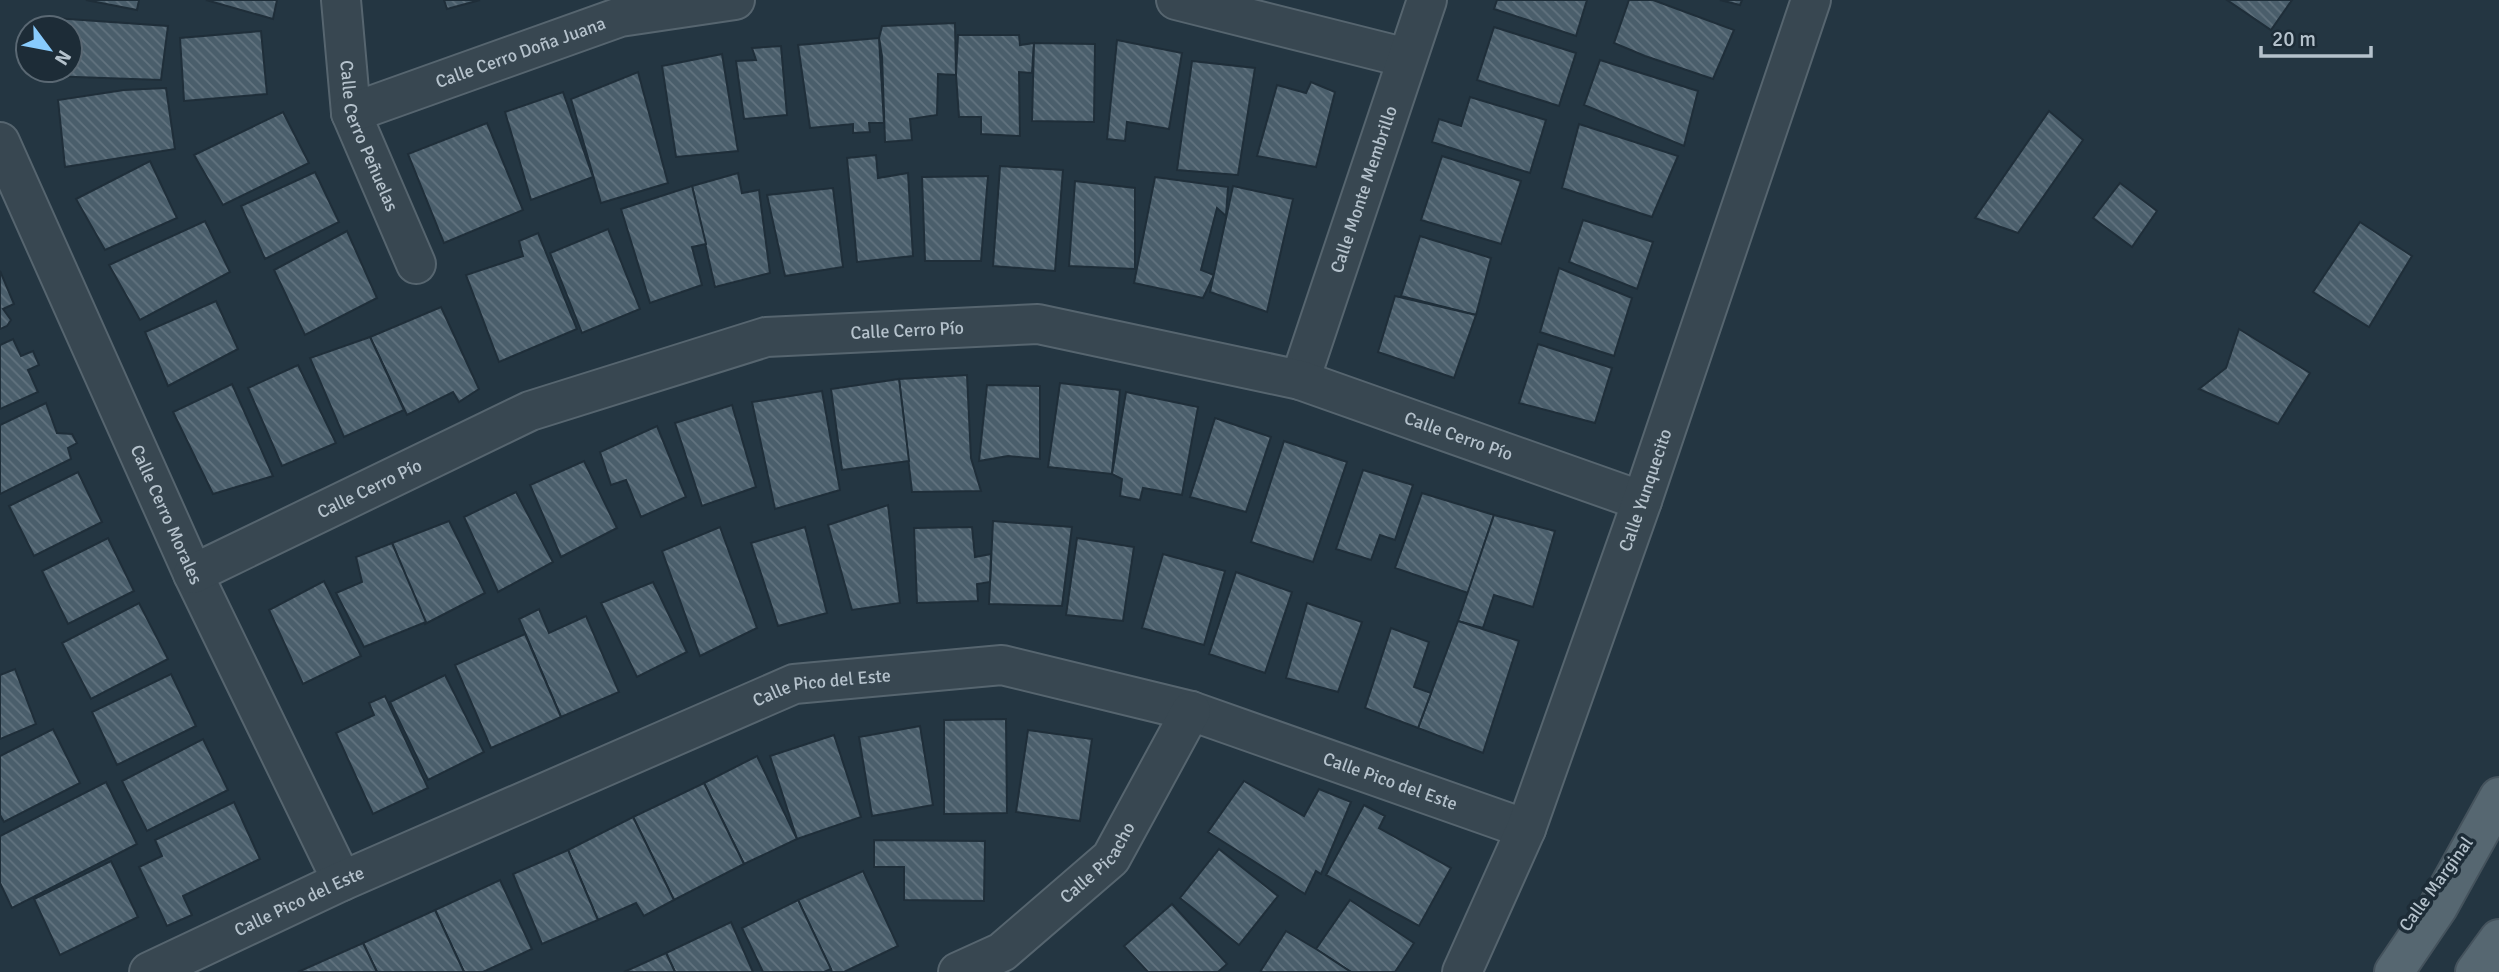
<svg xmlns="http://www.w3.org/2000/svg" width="2499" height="972" font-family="Signika,sans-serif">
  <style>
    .building { fill: url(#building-back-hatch); stroke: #1f2e39; stroke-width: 2 }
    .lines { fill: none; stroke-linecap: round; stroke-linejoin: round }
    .minor-casing { stroke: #56656f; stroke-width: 42 }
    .major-casing { stroke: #45535d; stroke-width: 42 }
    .minor { stroke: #384751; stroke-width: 38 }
    .major { stroke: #566771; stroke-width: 38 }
    .labels { text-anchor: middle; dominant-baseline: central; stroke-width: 7; stroke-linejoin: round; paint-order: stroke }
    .street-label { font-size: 18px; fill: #b5c2cc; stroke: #1d2c37 }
  </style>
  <defs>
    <pattern id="building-back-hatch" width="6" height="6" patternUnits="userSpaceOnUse" patternTransform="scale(1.75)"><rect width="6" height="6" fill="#4a5e6b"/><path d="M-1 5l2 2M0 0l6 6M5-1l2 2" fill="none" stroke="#62737f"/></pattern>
  </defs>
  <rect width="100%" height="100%" fill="#243642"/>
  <g class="building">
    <path d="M86,0H139L137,10Z"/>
    <path d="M206,0H277L273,19Z"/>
    <path d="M444,0H480L447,9Z"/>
    <path d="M1497,0H1587L1576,36L1494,9Z"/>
    <path d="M1629,0H1653L1734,30L1713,79L1645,56L1614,43Z"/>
    <path d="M1720,0H1742L1740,5Z"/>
    <path d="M2227,0H2292L2271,30Z"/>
    <path d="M54,18L168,26L161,80L47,76L48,70H70V28H53Z"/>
    <path d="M955,23L956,75L938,74L937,115L910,119L912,140L885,142L882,56L879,38L882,26Z"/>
    <path d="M1494,27L1576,53L1559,106L1477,80Z"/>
    <path d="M261,31L267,94L184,101L180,38Z"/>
    <path d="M958,35H1019L1020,45L1034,43L1032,73L1019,72L1020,136L981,134V117H959L956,75Z"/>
    <path d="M879,38L884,123H869L870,132L853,133V124L810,128L798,45Z"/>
    <path d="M1117,40L1182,53L1169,129L1127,122L1125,141L1107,139Z"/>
    <path d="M1034,43L1095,44L1094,122L1032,121Z"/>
    <path d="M781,46L787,115L744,119L736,61L756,60L752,48Z"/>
    <path d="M722,54L738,151L676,157L662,66Z"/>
    <path d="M1600,60L1698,91L1684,146L1584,105Z"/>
    <path d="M1192,61L1255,68L1238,175L1177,170Z"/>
    <path d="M638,72L668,183L601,203L571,99Z"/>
    <path d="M1311,82L1335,92L1316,167L1257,156L1277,85L1306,93Z"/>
    <path d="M166,88L175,149L65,167L58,100L124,90Z"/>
    <path d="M563,92L593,177L531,200L505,112Z"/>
    <path d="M1470,97L1546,120L1530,173L1432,142L1439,119L1461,126Z"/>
    <path d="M2049,111L2083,140L2018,233L1975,218Z"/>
    <path d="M283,112L309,163L223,205L194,155Z"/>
    <path d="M487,123L523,210L444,243L408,154Z"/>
    <path d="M1579,124L1678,156L1652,217L1562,188Z"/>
    <path d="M876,155L878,178L908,173L913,256L857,262L847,158Z"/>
    <path d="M1442,156L1521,181L1501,244L1421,220Z"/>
    <path d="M150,161L177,218L105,250L76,199Z"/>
    <path d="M1000,166L1063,170L1055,271L993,266Z"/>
    <path d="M315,172L339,222L265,259L241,206Z"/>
    <path d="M738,173L742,193L759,190L770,273L715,287L692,186Z"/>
    <path d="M988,176L981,261H925L922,177Z"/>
    <path d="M1155,177L1228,187L1226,216L1217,208L1201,270L1214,275L1203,298L1134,283Z"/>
    <path d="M1075,181L1135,188V269L1069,266Z"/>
    <path d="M2120,183L2157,211L2132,247L2093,218Z"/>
    <path d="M692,186L706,244L692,247L702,285L650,303L621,209Z"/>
    <path d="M1233,186L1293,199L1267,312L1210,292Z"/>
    <path d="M833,188L843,267L785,276L767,195Z"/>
    <path d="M1583,220L1653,242L1637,289L1569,262Z"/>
    <path d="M205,221L230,272L140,320L109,265Z"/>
    <path d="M2360,222L2412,256L2369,327L2313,292Z"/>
    <path d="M608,229L640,309L582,333L550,253Z"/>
    <path d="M347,231L377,298L305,335L274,270Z"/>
    <path d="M538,233L577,329L499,362L466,275L523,256L519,241Z"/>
    <path d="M1420,236L1491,258L1476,315L1401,296Z"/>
    <path d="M1559,268L1632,298L1614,356L1540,332Z"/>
    <path d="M0,271L14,304L3,309L11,320L7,326L0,329Z"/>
    <path d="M1395,296L1476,315L1454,378L1378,352Z"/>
    <path d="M216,301L238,349L168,386L145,332Z"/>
    <path d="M441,307L479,389L459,402L453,392L407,415L370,337Z"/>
    <path d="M2239,329L2310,373L2278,424L2199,389L2226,368Z"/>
    <path d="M370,337L404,410L344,437L310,358Z"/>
    <path d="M13,339L21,356L33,351L39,365L28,370L38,392L0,409V345Z"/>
    <path d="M1538,344L1612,368L1595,423L1519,403Z"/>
    <path d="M298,365L336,443L282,466L248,388Z"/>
    <path d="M967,375L971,458L981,491L912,492L899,379Z"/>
    <path d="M899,379L909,461L842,470L831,389Z"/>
    <path d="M1060,383L1120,390L1112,474L1048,467Z"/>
    <path d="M232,384L273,476L213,494L173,412Z"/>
    <path d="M987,385L1040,386V459L1008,456L979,461Z"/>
    <path d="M822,391L840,490L775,509L752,402Z"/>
    <path d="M1126,392L1198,407L1182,495L1143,488L1140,500L1120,496L1122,479L1112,474Z"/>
    <path d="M46,403L57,433L72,434L77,443L68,448L71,459L0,494V425Z"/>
    <path d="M732,405L756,487L702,506L675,423Z"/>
    <path d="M1215,418L1271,437L1246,512L1190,497Z"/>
    <path d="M657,426L686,497L641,517L626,480L611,485L600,452Z"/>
    <path d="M1284,441L1347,462L1313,562L1251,542Z"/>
    <path d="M584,461L617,528L561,557L530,485Z"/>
    <path d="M1363,470L1413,485L1395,540L1380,535L1371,560L1336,549Z"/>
    <path d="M78,472L102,522L34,556L9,506Z"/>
    <path d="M516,492L553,562L498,592L464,517Z"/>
    <path d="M1422,493L1494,515L1468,593L1395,568Z"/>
    <path d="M888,505L900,603L852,610L828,525Z"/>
    <path d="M1494,515L1555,531L1533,607L1494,595L1483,628L1458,621Z"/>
    <path d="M449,521L485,593L425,624L392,543Z"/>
    <path d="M993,521L1072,527L1062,606L989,604Z"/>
    <path d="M720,527L757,628L700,656L662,551Z"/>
    <path d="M805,527L827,613L778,626L751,543Z"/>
    <path d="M972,527L975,557L991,554L990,582L977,584L978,601L917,603L914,528Z"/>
    <path d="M108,538L134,591L68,624L42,571Z"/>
    <path d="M1077,538L1134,547L1123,621L1066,615Z"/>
    <path d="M392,543L426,622L364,647L336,593L362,582L356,557Z"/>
    <path d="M1163,554L1225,571L1204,645L1142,628Z"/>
    <path d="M1236,572L1292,592L1265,673L1209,654Z"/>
    <path d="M324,581L361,656L303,684L269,610Z"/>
    <path d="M653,582L687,652L637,677L601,603Z"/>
    <path d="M139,603L168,659L91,699L62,643Z"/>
    <path d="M1307,603L1362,622L1338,692L1286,678Z"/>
    <path d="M539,609L549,633L586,616L619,692L561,717L519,619Z"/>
    <path d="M1458,621L1519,641L1483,753L1418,728Z"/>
    <path d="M1391,628L1429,642L1414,687L1431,693L1418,728L1365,708Z"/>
    <path d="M525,634L561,717L491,748L455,665Z"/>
    <path d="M15,669L36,724L0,739V675Z"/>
    <path d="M171,674L196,726L117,765L92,712Z"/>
    <path d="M445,675L484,752L428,780L390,702Z"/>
    <path d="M385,696L428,788L373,814L336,733L374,715L369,703Z"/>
    <path d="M1006,719L1007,813L944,814V720Z"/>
    <path d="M920,726L933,805L872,816L859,737Z"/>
    <path d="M53,729L80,783L4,822L0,815V756Z"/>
    <path d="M1028,730L1092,739L1080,821L1016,812Z"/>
    <path d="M834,735L861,817L797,839L770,756Z"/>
    <path d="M203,739L228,790L147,831L122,781Z"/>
    <path d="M757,756L797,839L744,864L704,783Z"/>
    <path d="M1244,781L1304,816L1319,789L1351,802L1321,874L1316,871L1305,894L1208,832Z"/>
    <path d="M106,782L137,844L12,908L0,883V836Z"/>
    <path d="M704,783L744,864L674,900L633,817Z"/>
    <path d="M234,802L260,859L183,896L192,915L167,926L139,867L162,856L155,840Z"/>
    <path d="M1364,805L1385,816L1379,828L1451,868L1419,926L1326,875Z"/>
    <path d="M633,817L674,900L644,916L636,903L598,920L568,850Z"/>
    <path d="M874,840L985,841L984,901L904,900V867H874Z"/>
    <path d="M1219,849L1278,896L1239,945L1180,898Z"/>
    <path d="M568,850L598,920L542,944L513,874Z"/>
    <path d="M111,861L138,917L60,955L34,899Z"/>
    <path d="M863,871L898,946L844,972H832L798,900Z"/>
    <path d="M500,880L532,949L483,972H464L435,910Z"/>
    <path d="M798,900L831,969L824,972H763L742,928Z"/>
    <path d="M1350,900L1414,943L1395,972H1351L1316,949Z"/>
    <path d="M1172,904L1227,964L1218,972H1148L1124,946Z"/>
    <path d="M435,910L464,972H377L363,943Z"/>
    <path d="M731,922L753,972H675L666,953Z"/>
    <path d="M1286,931L1316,949L1351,972H1260Z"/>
    <path d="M363,943L377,972H298Z"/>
    <path d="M666,953L675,972H624Z"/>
  </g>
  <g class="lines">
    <g class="minor-casing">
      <g id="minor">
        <path id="s1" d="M341,0L351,113L416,264"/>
        <path d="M1176,0L1407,58"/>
        <path id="s2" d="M351,113L620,17L735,0"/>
        <path id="s3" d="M0,142L193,574L342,881"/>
        <path id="s4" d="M1300,380L1427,0"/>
        <path id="s5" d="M193,574L530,411L766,337L1038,324L1300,380L1642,501"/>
        <path id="s6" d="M149,972L342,881L794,684L1002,665L1191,711L1526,829"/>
        <path id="s7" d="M958,972L1002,952L1111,858L1191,711"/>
        <path id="s8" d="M1462,972L1526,829L1642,501L1811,0"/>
      </g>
    </g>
    <g class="major-casing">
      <g id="major">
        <path d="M2394,972L2438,907L2499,797"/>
        <path d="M2475,972L2499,939"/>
      </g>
    </g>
    <use href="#minor" class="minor"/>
    <use href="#major" class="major"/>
  </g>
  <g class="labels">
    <g class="street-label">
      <text stroke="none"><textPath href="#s2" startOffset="180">Calle Cerro Doña Juana</textPath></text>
      <text stroke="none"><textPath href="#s1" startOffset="140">Calle Cerro Peñuelas</textPath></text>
      <text stroke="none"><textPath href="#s4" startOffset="201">Calle Monte Membrillo</textPath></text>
      <text stroke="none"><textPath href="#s5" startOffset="763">Calle Cerro Pío</textPath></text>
      <text stroke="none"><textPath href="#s5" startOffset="1330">Calle Cerro Pío</textPath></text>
      <text stroke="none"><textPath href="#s5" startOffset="196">Calle Cerro Pío</textPath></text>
      <text stroke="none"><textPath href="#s8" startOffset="516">Calle Yunquecito</textPath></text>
      <text stroke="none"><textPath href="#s3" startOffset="408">Calle Cerro Morales</textPath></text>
      <text stroke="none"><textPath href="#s6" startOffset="733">Calle Pico del Este</textPath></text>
      <text stroke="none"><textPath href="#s6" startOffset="1321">Calle Pico del Este</textPath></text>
      <text stroke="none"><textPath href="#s7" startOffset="180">Calle Picacho</textPath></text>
      <text transform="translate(2436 884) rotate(-54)">Calle Marginal</text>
      <text stroke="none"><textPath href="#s6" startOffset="166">Calle Pico del Este</textPath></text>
    </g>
  </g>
  <g transform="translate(49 49) rotate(122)"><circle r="33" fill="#1d2c37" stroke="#5a6873" stroke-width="2"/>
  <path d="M0-5L12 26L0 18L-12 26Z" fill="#88cbfd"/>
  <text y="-10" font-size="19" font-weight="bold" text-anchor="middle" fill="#b5c2cc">N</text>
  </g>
  <path d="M2261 46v10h110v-10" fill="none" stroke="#b5c2cc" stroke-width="3.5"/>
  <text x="2272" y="46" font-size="21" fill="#b5c2cc" stroke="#1d2c37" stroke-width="5" paint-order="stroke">20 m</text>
</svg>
